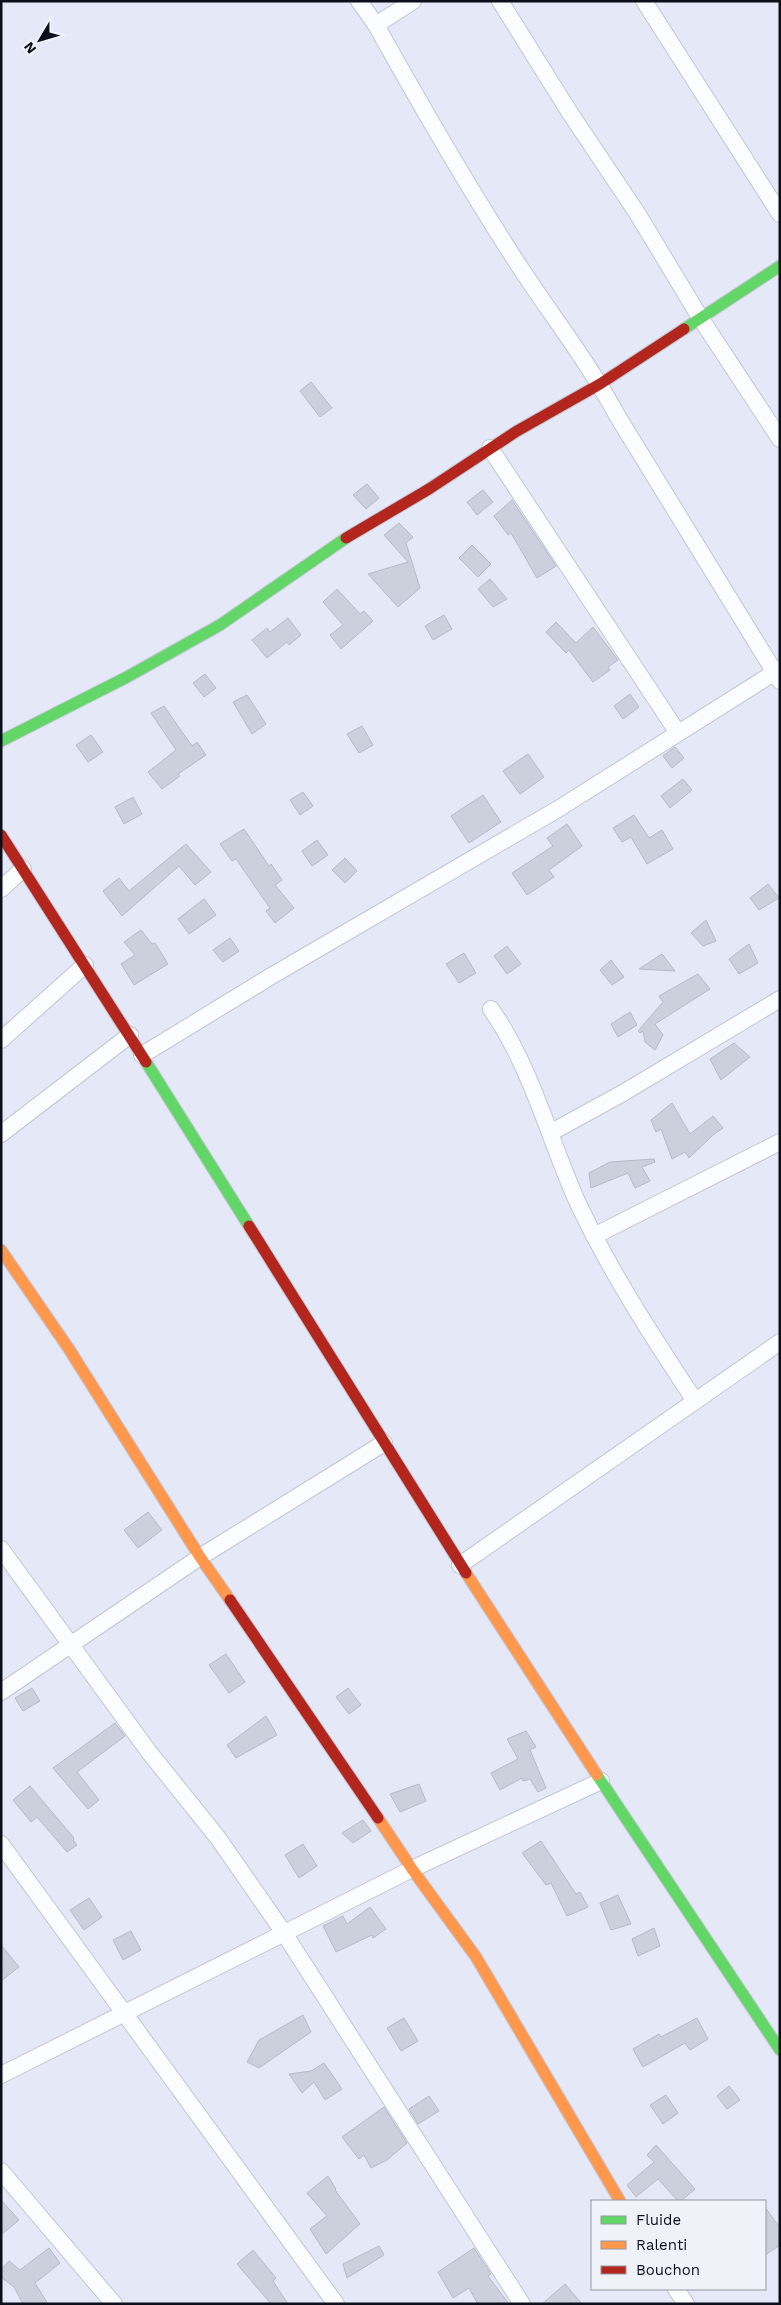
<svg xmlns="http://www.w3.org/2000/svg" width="781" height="2305" font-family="'Work Sans',sans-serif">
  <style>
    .building { fill: #cccfdc; stroke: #b6b9c6 }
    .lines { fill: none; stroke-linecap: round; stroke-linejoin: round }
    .street-casing { stroke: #c2c5d3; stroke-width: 18 }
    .fast-casing { stroke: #c2c5d3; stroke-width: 13 }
    .slow-casing { stroke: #c2c5d3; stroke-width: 13 }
    .jam-casing { stroke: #c2c5d3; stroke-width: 13 }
    .street { stroke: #fbfcfe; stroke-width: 16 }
    .fast { stroke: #63d668; stroke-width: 11 }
    .slow { stroke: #ff974d; stroke-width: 11 }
    .jam { stroke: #b3261e; stroke-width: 11 }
  </style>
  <rect width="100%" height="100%" fill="#e4e8f7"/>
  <g class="building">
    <path d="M311,382L332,408L320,417L300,391Z"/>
    <path d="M367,484L379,498L366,509L353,495Z"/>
    <path d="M483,490L493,502L477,515L467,502Z"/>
    <path d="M512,500L556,566L537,578L511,533L508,535L494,516Z"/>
    <path d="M399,523L413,537L406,543L420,588L398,607L368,574L408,562L384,535Z"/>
    <path d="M472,545L491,564L478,577L459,558Z"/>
    <path d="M490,579L507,599L493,607L478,589Z"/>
    <path d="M337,589L360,614L364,611L373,621L341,649L330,635L343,625L323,602Z"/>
    <path d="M444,615L452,629L433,640L425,626Z"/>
    <path d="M288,618L301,635L289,645L287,642L267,658L252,640L267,628L270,632Z"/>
    <path d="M556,622L576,643L593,627L618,660L608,667L610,670L593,682L569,650L566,653L546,632Z"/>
    <path d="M205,674L216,688L204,697L193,683Z"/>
    <path d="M630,694L639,707L623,719L614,706Z"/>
    <path d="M247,695L266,724L252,734L233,702Z"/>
    <path d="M164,706L192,746L197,742L206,755L178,774L180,776L162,789L148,772L176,750L151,713Z"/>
    <path d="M362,726L373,745L359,753L347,734Z"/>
    <path d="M91,735L103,752L88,762L76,745Z"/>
    <path d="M675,747L684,758L672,768L663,756Z"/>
    <path d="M528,754L544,777L520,794L503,771Z"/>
    <path d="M683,779L692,790L670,808L661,796Z"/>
    <path d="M303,792L313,806L300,815L290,800Z"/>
    <path d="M483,795L501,822L469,843L451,816Z"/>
    <path d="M133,797L142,814L124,824L115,807Z"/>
    <path d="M634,815L649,838L662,830L673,849L647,864L631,837L622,842L613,828Z"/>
    <path d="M567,824L582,846L549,870L554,877L527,895L512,873L553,846L547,838Z"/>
    <path d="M244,829L269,866L271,864L282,880L275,885L294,908L275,923L266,911L270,908L236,859L232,861L220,844Z"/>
    <path d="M317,840L328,855L312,866L302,851Z"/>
    <path d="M186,844L211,872L195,885L179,866L122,916L103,891L119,878L129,891Z"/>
    <path d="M345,858L357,871L345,883L332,870Z"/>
    <path d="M768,884L779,898L759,910L750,898Z"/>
    <path d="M204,899L216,915L189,934L178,919Z"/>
    <path d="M706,920L716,941L703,946L691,933Z"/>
    <path d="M141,930L152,944L155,943L168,964L134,985L121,964L135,955L124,942Z"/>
    <path d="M230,938L239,951L223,962L213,950Z"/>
    <path d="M749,944L758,963L739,974L729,959Z"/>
    <path d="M507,946L521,964L507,974L494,956Z"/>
    <path d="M464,953L476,973L459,983L446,964Z"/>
    <path d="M662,954L675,971L639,969Z"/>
    <path d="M611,960L624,977L612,985L600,970Z"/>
    <path d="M698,974L710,989L655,1024L663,1035L655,1050L645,1042L643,1031L640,1033L638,1031L663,1002L659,996Z"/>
    <path d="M630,1012L637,1025L618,1037L611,1024Z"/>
    <path d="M734,1043L750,1057L721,1080L710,1059Z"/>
    <path d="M672,1103L690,1134L713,1116L723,1128L713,1135L689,1158L685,1152L672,1159L661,1129L656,1132L651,1120Z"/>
    <path d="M654,1159L655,1162L642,1167L650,1181L635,1188L628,1173L591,1188L589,1173L610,1162Z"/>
    <path d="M148,1512L162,1530L138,1548L124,1530Z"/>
    <path d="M226,1654L245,1682L229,1693L209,1665Z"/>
    <path d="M32,1688L40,1701L23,1711L15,1698Z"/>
    <path d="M348,1688L361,1705L349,1714L336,1697Z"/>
    <path d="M266,1716L277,1735L236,1758L227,1745Z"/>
    <path d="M115,1723L125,1736L77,1772L99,1800L88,1809L53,1768Z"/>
    <path d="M526,1731L536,1747L530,1750L546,1788L538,1792L530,1779L523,1781L522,1778L500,1790L491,1773L518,1759L507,1739Z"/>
    <path d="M419,1784L426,1801L400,1812L390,1794Z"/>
    <path d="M30,1786L74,1838L73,1840L77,1845L67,1852L37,1817L31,1822L13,1800Z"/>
    <path d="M363,1820L371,1831L353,1843L342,1833Z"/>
    <path d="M541,1841L576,1894L580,1892L588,1907L567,1916L551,1883L546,1885L522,1853Z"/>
    <path d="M303,1844L317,1866L299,1878L285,1855Z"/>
    <path d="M618,1895L631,1924L611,1930L600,1903Z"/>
    <path d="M89,1898L102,1917L84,1930L70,1910Z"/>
    <path d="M370,1907L386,1929L373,1938L372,1935L336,1952L323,1926L343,1916L347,1924Z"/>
    <path d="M654,1928L660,1946L638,1956L632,1939Z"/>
    <path d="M131,1931L141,1950L123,1960L113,1940Z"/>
    <path d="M1,1945L19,1967L1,1981Z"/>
    <path d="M303,2015L311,2032L259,2068L247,2062L259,2040Z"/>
    <path d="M404,2018L418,2041L401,2051L387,2028Z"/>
    <path d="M697,2018L708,2039L690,2050L685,2043L643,2067L633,2049L659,2034L661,2037Z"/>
    <path d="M324,2063L342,2089L325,2100L314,2082L302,2093L289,2074L311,2071Z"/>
    <path d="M729,2086L740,2100L727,2109L717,2096Z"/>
    <path d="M666,2095L678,2113L663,2124L650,2105Z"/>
    <path d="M429,2096L439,2111L418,2124L409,2109Z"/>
    <path d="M384,2107L407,2143L387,2160L371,2168L364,2155L359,2159L342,2137Z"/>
    <path d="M656,2145L695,2189L681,2201H678L658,2179L636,2197L627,2185L654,2162L647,2155Z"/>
    <path d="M328,2176L336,2189L335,2190L360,2224L326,2254L310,2229L327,2216L307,2193Z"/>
    <path d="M1,2200L19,2220L1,2235Z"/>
    <path d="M765,2207L780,2228V2245L765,2255Z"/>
    <path d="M379,2246L384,2255L347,2278L343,2264Z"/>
    <path d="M49,2248L60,2263L35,2283L48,2304H23L14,2287L1,2277V2270L9,2261L20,2270Z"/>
    <path d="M474,2248L491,2274L488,2276L509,2304H478L469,2288L453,2298L438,2272Z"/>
    <path d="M253,2250L276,2278L273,2281L288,2304H271L237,2264Z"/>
    <path d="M565,2284L582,2304H542Z"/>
  </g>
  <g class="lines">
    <g class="street-casing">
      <g id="street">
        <path d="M359,1L376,25"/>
        <path d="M413,1L376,25C420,104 465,182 514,258C548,311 588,361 618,417L780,681"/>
        <path d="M500,1L570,113L637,213L701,319L780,439"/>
        <path d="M644,1L780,214"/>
        <path d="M490,448L678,733"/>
        <path d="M1,889L23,869"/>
        <path d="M491,1009C531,1067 548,1135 576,1199C609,1270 652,1336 695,1401"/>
        <path d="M1,1040L85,965"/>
        <path d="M142,1055L273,975L558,809L780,669"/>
        <path d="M550,1133L623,1093L780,999"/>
        <path d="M1,1134L130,1035"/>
        <path d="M594,1236L780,1142"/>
        <path d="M1,1549L149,1752L218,1838L284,1933L522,2304"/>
        <path d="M460,1565L780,1342"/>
        <path d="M1,1692L200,1557L384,1443"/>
        <path d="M1,1844L336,2304"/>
        <path d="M1,2075L412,1869L601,1781"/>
        <path d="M1,2171L114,2304"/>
        <path d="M676,2289L686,2304"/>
      </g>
    </g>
    <g class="fast-casing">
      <g id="fast">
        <path d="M684,329L780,266"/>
        <path d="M1,741L127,677L220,625L346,538"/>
        <path d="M146,1062L249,1226"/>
        <path d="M597,1775L780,2050"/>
      </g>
    </g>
    <g class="slow-casing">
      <g id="slow">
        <path d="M1,1250L69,1349L200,1557L230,1600"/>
        <path d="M466,1573L597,1775"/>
        <path d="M378,1818L412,1869L476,1957L620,2201"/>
      </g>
    </g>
    <g class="jam-casing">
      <g id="jam">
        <path d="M346,538L429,489L517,431L600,384L684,329"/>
        <path d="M1,835L146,1062"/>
        <path d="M249,1226L466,1573"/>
        <path d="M230,1600L378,1818"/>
      </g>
    </g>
    <use href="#street" class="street"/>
    <use href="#fast" class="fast"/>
    <use href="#slow" class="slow"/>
    <use href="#jam" class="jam"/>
  </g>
  <rect width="781" height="2305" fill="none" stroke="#0c0f1a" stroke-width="5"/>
  <rect x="591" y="2200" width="175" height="90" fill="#f0f2f9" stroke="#9597a0"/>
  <rect x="601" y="2216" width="25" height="8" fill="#63d668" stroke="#9597a0"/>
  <text x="636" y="2225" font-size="15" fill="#0c0f1a">Fluide</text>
  <rect x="601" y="2241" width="25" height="8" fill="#ff974d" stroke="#9597a0"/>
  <text x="636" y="2250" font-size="15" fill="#0c0f1a">Ralenti</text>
  <rect x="601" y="2266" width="25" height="8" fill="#b3261e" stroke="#9597a0"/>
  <text x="636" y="2275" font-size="15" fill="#0c0f1a">Bouchon</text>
  <g transform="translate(40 40) rotate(232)" stroke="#f0f2f9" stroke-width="4" paint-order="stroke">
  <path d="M0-4L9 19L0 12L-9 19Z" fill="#0c0f1a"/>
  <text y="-8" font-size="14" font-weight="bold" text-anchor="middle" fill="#0c0f1a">N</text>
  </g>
</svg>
